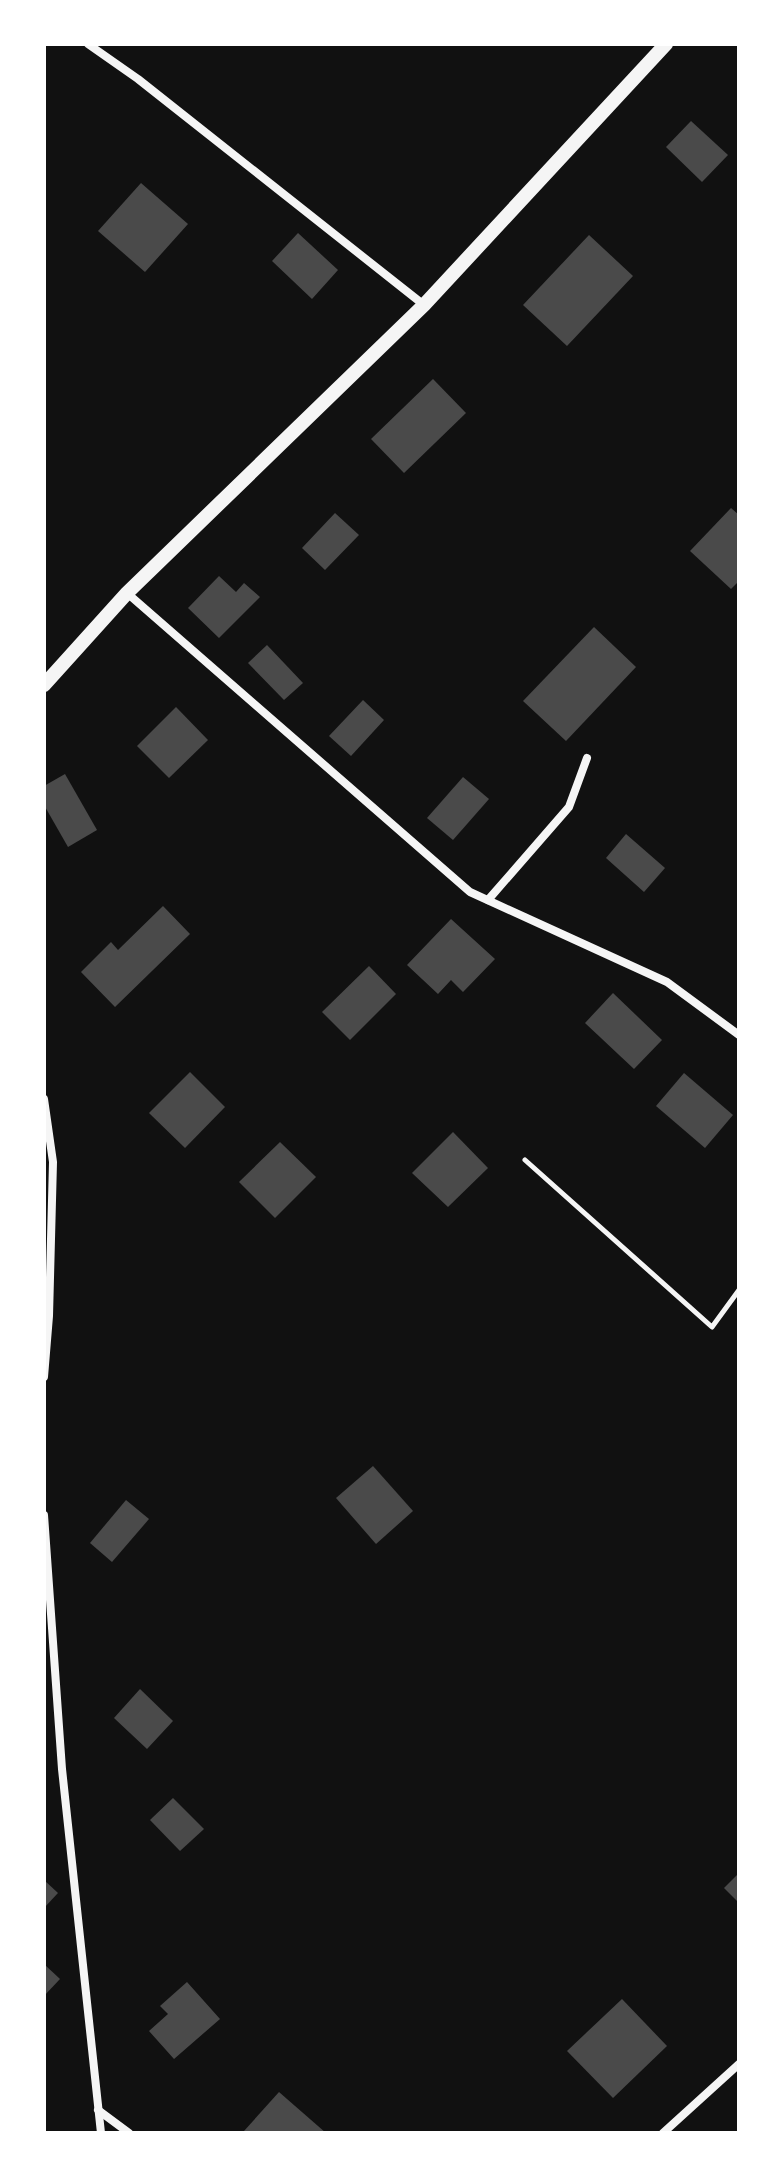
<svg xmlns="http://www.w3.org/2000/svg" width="783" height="2177" font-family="'Source Sans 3',sans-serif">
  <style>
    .building { fill: #4a4a4a }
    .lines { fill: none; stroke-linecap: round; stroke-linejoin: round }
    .path { stroke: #f5f5f5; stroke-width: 5 }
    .minor { stroke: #f5f5f5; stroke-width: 8 }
    .tertiary { stroke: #f5f5f5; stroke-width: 14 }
  </style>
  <rect width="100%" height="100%" fill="#111"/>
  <g class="building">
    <path d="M691,121L728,155L702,182L666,147Z"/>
    <path d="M141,183L188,224L145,272L98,231Z"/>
    <path d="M298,233L338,270L312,299L272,261Z"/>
    <path d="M589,235L633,276L567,346L523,305Z"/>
    <path d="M433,379L466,413L404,473L371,439Z"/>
    <path d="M731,508L739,515V581L731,589L690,551Z"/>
    <path d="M335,513L359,535L325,570L302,548Z"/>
    <path d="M219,576L236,592L244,583L260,597L219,638L188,608Z"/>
    <path d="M594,627L636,667L566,741L523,701Z"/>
    <path d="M267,645L303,683L284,700L248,663Z"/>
    <path d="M363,700L384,720L351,756L329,736Z"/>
    <path d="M176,707L208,740L169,778L137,746Z"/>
    <path d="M65,774L97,830L68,847L44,805V786Z"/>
    <path d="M463,777L489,799L453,840L427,818Z"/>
    <path d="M626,834L665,868L644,892L606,858Z"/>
    <path d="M163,906L190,934L115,1007L81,972L111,942L118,950Z"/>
    <path d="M451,919L495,959L463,992L451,980L438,994L407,965Z"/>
    <path d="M369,966L396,994L350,1040L322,1012Z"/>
    <path d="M613,993L662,1040L634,1069L585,1023Z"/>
    <path d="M190,1072L225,1107L185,1148L149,1113Z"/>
    <path d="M684,1073L733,1115L705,1148L656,1106Z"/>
    <path d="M453,1132L488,1168L448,1207L412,1173Z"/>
    <path d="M280,1142L316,1177L275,1218L239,1182Z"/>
    <path d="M373,1466L413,1511L376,1544L336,1498Z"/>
    <path d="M126,1500L149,1519L112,1562L90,1543Z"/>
    <path d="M140,1689L173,1721L147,1749L114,1718Z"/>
    <path d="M173,1798L204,1829L180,1851L150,1820Z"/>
    <path d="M739,1873V1903L724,1888Z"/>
    <path d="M44,1880L58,1893L44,1908Z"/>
    <path d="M44,1964L60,1979L44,1996Z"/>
    <path d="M187,1982L220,2019L174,2059L149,2031L168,2014L160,2006Z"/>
    <path d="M622,1999L667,2046L613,2098L567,2051Z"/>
    <path d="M279,2092L326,2133L244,2131Z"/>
  </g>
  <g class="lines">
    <path class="path" d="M525,1160L712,1327L739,1290"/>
    <g class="minor">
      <path d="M88,44L138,79L424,305"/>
      <path d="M127,593L470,892L667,982L739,1035"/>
      <path d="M488,900L569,807L587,758"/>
      <path d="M44,1099L53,1162L49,1316L44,1377"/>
      <path d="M44,1515L62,1769L101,2133"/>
      <path d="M98,2110L129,2133"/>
      <path d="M663,2133L739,2064"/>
    </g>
    <path class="tertiary" d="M44,685L127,593L424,305L666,44"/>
  </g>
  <rect width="783" height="2177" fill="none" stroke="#ffffff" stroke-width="92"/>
</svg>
